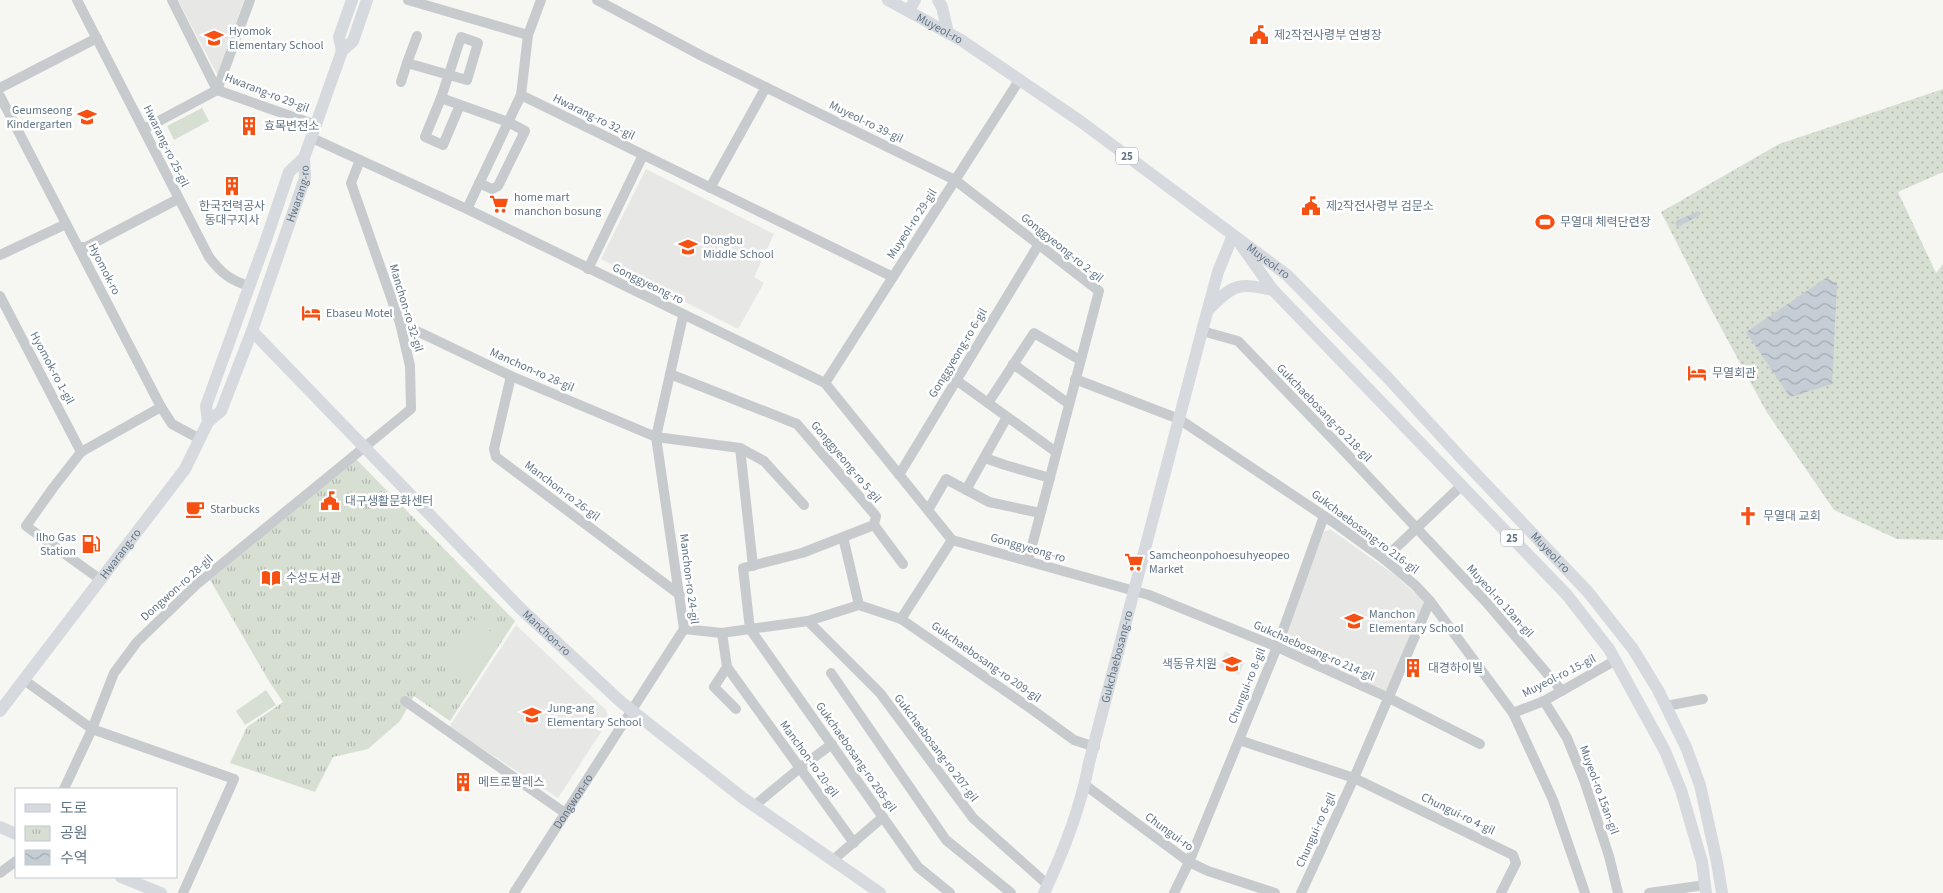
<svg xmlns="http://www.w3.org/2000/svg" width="1943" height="893" font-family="'Source Sans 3','Noto Sans KR',sans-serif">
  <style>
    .built { fill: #e7e8e6 }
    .grass { fill: url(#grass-dots) }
    .park { fill: url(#park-tufts) }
    .pitch { fill: #d7dfd3 }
    .water { fill: url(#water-waves) }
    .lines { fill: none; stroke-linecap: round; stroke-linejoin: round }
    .minor { stroke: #c8cbce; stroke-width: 10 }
    .major { stroke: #d6dadf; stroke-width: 12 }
    .labels { text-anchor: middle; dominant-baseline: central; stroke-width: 5; stroke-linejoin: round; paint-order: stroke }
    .shield { fill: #fff; stroke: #919eab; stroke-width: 1 }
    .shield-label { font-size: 11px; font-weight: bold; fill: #627587 }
    .street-label { font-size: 12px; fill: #627587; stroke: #fff }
    .poi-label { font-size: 12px; fill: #627587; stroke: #fff; text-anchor: start }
  </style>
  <defs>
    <pattern id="grass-dots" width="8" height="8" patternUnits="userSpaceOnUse" patternTransform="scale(1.25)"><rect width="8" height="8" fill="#d7dfd3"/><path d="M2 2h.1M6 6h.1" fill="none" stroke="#b2b9b1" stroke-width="1.8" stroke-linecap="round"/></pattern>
    <pattern id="park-tufts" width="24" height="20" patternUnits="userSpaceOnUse" patternTransform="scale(1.25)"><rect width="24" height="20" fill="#d7dfd3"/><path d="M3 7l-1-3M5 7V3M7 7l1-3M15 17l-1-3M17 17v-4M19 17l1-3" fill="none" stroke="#b2b9b1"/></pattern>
    <pattern id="water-waves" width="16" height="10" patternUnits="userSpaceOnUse" patternTransform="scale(1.25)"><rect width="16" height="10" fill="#c5ced4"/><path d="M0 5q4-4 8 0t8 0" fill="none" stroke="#a3acb2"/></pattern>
  </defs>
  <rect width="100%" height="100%" fill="#f6f6f2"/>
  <g class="built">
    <path d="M178,0H244L218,76Z"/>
    <path d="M646,169L774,234L754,277L764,283L738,329L601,259Z"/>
    <path d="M1330,529L1396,576L1425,602L1388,690L1382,692L1352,677L1349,672L1342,668L1337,670L1287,646L1283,639L1324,532Z"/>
    <path d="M516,625L606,710L609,720L558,798L449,727Z"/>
    <path d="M1225,652L1245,660L1239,675L1219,667Z"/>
  </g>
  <path class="grass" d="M1943,89V172L1898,192L1936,273L1943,264V540L1897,539L1834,510L1766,411L1706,300L1661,212L1779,144Z"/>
  <path class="park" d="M354,457L515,621L450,721L414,696L400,721L368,749L333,757L315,792L230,763L247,727L283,702L270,683L210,580Z"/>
  <g class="pitch">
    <path d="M202,108L209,121L174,140L167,126Z"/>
    <path d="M471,618L502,639L472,686L440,665Z"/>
    <path d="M266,690L276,705L245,725L236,711Z"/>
  </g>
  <g class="water">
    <path d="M1698,211L1701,213L1700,215L1678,227L1675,224L1677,221Z"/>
    <path d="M1826,278L1837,283L1832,384L1790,397L1746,332Z"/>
  </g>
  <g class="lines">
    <g class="minor">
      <path d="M77,0L209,257C221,273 230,280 249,286"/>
      <path d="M172,0L217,90L316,125"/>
      <path d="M408,0L528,35L521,95L467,209"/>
      <path d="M597,0L704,57L955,180L1099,291L1028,561"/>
      <path d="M528,35L541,0"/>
      <path d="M417,36L407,63L467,80L478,43L461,37L441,98"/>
      <path d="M401,82L407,63"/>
      <path d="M0,88L97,38"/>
      <path d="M521,95L893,277"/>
      <path d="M0,96L161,407L172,424L200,439"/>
      <path d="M460,105L443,145L425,137L441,98L508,122L525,131L498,186L492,189L479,183"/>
      <path d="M144,129L217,90L250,0"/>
      <path d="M312,138L467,209L825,383L952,540L1149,595L1277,647L1389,698L1480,744"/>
      <path d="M710,188L766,87"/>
      <path d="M79,247H86L178,199"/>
      <path d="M0,255L66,224"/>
      <path d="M588,269L643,155"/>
      <path d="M0,296L81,452L53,488L26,526L101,580"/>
      <path d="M400,323L511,376L656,437L740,448L764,461L804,505"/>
      <path d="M1202,331L1238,341L1345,452L1486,602L1562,691"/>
      <path d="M1013,364L1069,404"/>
      <path d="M670,374L797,424L876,516L874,525L903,564"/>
      <path d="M511,376L494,449L496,457L680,595"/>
      <path d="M1075,379L1179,419L1333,522L1384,559L1415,585L1430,601L1513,713L1553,800L1585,893"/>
      <path d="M956,380L1056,452"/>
      <path d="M825,383L1020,79"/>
      <path d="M988,403L1034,333L1080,360"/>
      <path d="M740,448L753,566"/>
      <path d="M81,452L161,407"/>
      <path d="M985,458L1005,465L1050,478"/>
      <path d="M899,475L1039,244"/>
      <path d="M966,490L1007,417"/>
      <path d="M928,510L946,479L989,502L1040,513"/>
      <path d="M874,525L802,553L743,568L750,629L918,867L950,893"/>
      <path d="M843,537L859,605"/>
      <path d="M1384,559L1462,485"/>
      <path d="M901,619L952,540"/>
      <path d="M808,621L880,693L973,818L1048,885"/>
      <path d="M684,629L722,633L750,629L808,621L859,605L901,619L1030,708L1074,740L1095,747"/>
      <path d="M722,633L727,667L854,843"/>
      <path d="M727,667L714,687L736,709"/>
      <path d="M831,673L946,840L1011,893"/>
      <path d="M24,680L92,729L234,779L183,893"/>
      <path d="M405,701L565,813"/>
      <path d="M1544,701L1567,738L1584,780L1609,856L1618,893"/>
      <path d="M1666,706L1703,699"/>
      <path d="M1513,713L1544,701L1616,660"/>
      <path d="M1239,740L1354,778L1513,855L1516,863L1501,893"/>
      <path d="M1085,785L1189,862L1208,871L1275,893"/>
      <path d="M64,789L92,729L114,673L137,642L196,585L411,409L410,366L400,323L351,183L360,160"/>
      <path d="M754,806L801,767L832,744"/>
      <path d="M833,860L883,817"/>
      <path d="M0,873L16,861"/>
      <path id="s1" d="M514,893L684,629L656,437L683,316"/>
      <path d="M1174,893L1189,862L1277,647L1324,516"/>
      <path d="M1301,893L1354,778L1430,601"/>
      <path d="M1649,893L1705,885"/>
    </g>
    <g class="major">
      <path id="s2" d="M888,0L961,40L1080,121L1287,275L1388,378L1463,460L1588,592L1633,649L1658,690L1686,747L1700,785L1717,862L1722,893"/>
      <path d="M938,0L942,7L948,33"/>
      <path d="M909,11L915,0"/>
      <path d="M342,51L339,37L352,0"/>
      <path d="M1241,245L1273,290L1567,595L1609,649L1665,751L1681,790L1702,862L1706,893"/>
      <path d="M1209,309C1234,283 1239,283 1273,290"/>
      <path id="s3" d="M252,331L520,608L621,702L743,798L880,893"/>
      <path d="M208,422L206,406L266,240L289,172L304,158"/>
      <path id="s4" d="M0,711L185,469L208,422L221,411L252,331L305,178L304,158L342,51L353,41L367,0"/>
      <path d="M0,827L16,834"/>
      <path d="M121,877L161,893"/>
      <path id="s5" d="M1044,893C1063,853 1081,806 1089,763L1202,331L1218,272L1233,235"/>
    </g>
  </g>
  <defs>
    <g id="civic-bare" transform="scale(1.5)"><path d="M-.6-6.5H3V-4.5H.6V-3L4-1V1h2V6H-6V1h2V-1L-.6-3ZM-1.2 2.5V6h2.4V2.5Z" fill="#f65013" stroke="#fff" stroke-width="2.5" paint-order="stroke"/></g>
    <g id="school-bare" transform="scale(1.5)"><path d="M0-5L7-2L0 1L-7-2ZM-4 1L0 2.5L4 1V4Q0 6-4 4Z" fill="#f65013" stroke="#fff" stroke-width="2.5" paint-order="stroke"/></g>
    <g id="building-bare" transform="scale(1.5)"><path d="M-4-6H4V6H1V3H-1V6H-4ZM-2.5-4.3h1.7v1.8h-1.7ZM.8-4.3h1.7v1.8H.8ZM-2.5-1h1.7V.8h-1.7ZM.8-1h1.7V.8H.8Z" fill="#f65013" stroke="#fff" stroke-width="2.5" paint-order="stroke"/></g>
    <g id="supermarket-bare" transform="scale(1.5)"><path d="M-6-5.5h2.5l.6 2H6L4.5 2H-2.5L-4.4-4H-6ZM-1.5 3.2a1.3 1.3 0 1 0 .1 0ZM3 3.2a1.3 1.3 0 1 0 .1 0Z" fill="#f65013" stroke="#fff" stroke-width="2.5" paint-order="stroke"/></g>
    <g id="stadium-bare" transform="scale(1.5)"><path d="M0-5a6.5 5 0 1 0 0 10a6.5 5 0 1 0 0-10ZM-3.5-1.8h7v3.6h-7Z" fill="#f65013" stroke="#fff" stroke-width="2.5" paint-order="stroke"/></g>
    <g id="hotel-bare" transform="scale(1.5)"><path d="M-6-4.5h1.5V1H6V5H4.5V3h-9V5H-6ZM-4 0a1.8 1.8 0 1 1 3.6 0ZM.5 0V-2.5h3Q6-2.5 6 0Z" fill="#f65013" stroke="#fff" stroke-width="2.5" paint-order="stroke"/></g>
    <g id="cafe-bare" transform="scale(1.5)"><path d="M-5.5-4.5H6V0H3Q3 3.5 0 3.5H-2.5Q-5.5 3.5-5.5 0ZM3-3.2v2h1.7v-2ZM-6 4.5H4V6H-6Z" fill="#f65013" stroke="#fff" stroke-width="2.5" paint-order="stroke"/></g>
    <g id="church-bare" transform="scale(1.5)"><path d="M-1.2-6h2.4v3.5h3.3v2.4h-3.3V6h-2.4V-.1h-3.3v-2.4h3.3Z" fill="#f65013" stroke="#fff" stroke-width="2.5" paint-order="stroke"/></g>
    <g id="fuel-bare" transform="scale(1.5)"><path d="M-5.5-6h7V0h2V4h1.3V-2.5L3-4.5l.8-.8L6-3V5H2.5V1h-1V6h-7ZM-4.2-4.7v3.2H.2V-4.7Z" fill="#f65013" stroke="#fff" stroke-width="2.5" paint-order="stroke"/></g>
    <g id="library-bare" transform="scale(1.5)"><path d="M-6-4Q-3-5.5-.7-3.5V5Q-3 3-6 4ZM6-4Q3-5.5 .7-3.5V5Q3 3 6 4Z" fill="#f65013" stroke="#fff" stroke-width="2.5" paint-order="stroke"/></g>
  </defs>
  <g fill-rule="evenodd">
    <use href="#civic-bare" x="1259" y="35"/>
    <use href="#school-bare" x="214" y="38"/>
    <use href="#school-bare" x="87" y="117"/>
    <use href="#building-bare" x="249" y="126"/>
    <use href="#building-bare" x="232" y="186"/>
    <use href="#supermarket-bare" x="499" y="204"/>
    <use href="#civic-bare" x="1311" y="206"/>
    <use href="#stadium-bare" x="1545" y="222"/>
    <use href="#school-bare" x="688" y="247"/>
    <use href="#hotel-bare" x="311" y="313"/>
    <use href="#hotel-bare" x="1697" y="373"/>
    <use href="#civic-bare" x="330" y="501"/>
    <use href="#cafe-bare" x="195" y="509"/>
    <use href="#church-bare" x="1748" y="516"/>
    <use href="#fuel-bare" x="91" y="544"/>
    <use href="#supermarket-bare" x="1134" y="562"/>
    <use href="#library-bare" x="271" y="578"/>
    <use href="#school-bare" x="1354" y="621"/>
    <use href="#school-bare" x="1232" y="664"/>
    <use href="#building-bare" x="1413" y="668"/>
    <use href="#school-bare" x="532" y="715"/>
    <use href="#building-bare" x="463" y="782"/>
  </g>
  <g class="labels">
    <g class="shield">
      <rect x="1116" y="147.5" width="22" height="17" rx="4"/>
      <rect x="1501" y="529.5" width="22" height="17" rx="4"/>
    </g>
    <g class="shield-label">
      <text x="1127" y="156">25</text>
      <text x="1512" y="538">25</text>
    </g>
    <g class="street-label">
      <text stroke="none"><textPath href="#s2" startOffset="59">Muyeol-ro</textPath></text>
      <text transform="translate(267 93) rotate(21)">Hwarang-ro 29-gil</text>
      <text transform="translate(594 117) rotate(26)">Hwarang-ro 32-gil</text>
      <text transform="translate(866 122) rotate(26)">Muyeol-ro 39-gil</text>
      <text transform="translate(166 146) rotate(64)">Hwarang-ro 25-gil</text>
      <text stroke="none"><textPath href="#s4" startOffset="605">Hwarang-ro</textPath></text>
      <text transform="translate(912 224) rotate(-57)">Muyeol-ro 29-gil</text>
      <text transform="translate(1062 248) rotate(39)">Gonggyeong-ro 2-gil</text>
      <text stroke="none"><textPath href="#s2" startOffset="462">Muyeol-ro</textPath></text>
      <text transform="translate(104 269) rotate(63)">Hyomok-ro</text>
      <text transform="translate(648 284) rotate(26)">Gonggyeong-ro</text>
      <text transform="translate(406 308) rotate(73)">Manchon-ro 32-gil</text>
      <text transform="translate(958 353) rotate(-59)">Gonggyeong-ro 6-gil</text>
      <text transform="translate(52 368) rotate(62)">Hyomok-ro 1-gil</text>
      <text transform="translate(532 370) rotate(24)">Manchon-ro 28-gil</text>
      <text transform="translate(1324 413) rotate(46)">Gukchaebosang-ro 218-gil</text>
      <text transform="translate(846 462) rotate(50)">Gonggyeong-ro 5-gil</text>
      <text transform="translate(562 491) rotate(37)">Manchon-ro 26-gil</text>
      <text transform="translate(1365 532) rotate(37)">Gukchaebosang-ro 216-gil</text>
      <text transform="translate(1028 548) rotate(16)">Gonggyeong-ro</text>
      <text stroke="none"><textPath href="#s2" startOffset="868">Muyeol-ro</textPath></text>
      <text stroke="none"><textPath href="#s4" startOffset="198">Hwarang-ro</textPath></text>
      <text transform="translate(689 579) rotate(83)">Manchon-ro 24-gil</text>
      <text transform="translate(177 588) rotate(-42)">Dongwon-ro 28-gil</text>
      <text transform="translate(1500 601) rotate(48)">Muyeol-ro 19an-gil</text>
      <text stroke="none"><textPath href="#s3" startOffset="422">Manchon-ro</textPath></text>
      <text transform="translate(1314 651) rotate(24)">Gukchaebosang-ro 214-gil</text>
      <text stroke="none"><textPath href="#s5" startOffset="248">Gukchaebosang-ro</textPath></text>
      <text transform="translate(986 662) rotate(35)">Gukchaebosang-ro 209-gil</text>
      <text transform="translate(1559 676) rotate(-27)">Muyeol-ro 15-gil</text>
      <text transform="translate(1247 686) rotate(-68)">Chungui-ro 8-gil</text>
      <text transform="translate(936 748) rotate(53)">Gukchaebosang-ro 207-gil</text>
      <text transform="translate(856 757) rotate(55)">Gukchaebosang-ro 205-gil</text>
      <text transform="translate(809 759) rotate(54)">Manchon-ro 20-gil</text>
      <text transform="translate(1599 790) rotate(70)">Muyeol-ro 15an-gil</text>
      <text stroke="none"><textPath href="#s1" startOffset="109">Dongwon-ro</textPath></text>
      <text transform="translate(1458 814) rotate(26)">Chungui-ro 4-gil</text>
      <text transform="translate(1316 830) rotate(-66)">Chungui-ro 6-gil</text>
      <text transform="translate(1169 832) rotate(36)">Chungui-ro</text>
    </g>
    <g class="poi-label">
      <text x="229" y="31">Hyomok<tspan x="229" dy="14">Elementary School</tspan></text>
      <text x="1274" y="35">제2작전사령부 연병장</text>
      <text x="72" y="110" text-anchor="end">Geumseong<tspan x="72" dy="14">Kindergarten</tspan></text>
      <text x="264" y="126">효목변전소</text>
      <text x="514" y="197">home mart<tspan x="514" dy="14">manchon bosung</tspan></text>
      <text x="232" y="206" text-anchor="middle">한국전력공사<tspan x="232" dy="14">동대구지사</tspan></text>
      <text x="1326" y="206">제2작전사령부 검문소</text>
      <text x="1560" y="222">무열대 체력단련장</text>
      <text x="703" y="240">Dongbu<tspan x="703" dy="14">Middle School</tspan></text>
      <text x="326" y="313">Ebaseu Motel</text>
      <text x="1712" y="373">무열회관</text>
      <text x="345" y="501">대구생활문화센터</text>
      <text x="210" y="509">Starbucks</text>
      <text x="1763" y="516">무열대 교회</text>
      <text x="76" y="537" text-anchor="end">Ilho Gas<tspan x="76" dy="14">Station</tspan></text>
      <text x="1149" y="555">Samcheonpohoesuhyeopeo<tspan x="1149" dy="14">Market</tspan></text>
      <text x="286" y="578">수성도서관</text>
      <text x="1369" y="614">Manchon<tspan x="1369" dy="14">Elementary School</tspan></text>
      <text x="1217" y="664" text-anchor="end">색동유치원</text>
      <text x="1428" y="668">대경하이빌</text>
      <text x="547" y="708">Jung-ang<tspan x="547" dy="14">Elementary School</tspan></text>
      <text x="478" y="782">메트로팔레스</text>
    </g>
  </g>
  <rect x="15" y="788" width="162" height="90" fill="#ffffff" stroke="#c0c8cf"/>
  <rect x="25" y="804" width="25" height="8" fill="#d6dadf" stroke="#c0c8cf"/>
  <text x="60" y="813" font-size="15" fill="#627587">도로</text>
  <rect x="25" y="826" width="25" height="15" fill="url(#park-tufts)" stroke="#c0c8cf"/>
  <text x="60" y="838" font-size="15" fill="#627587">공원</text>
  <rect x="25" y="850" width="25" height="15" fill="url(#water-waves)" stroke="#c0c8cf"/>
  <text x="60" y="863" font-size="15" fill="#627587">수역</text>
</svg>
